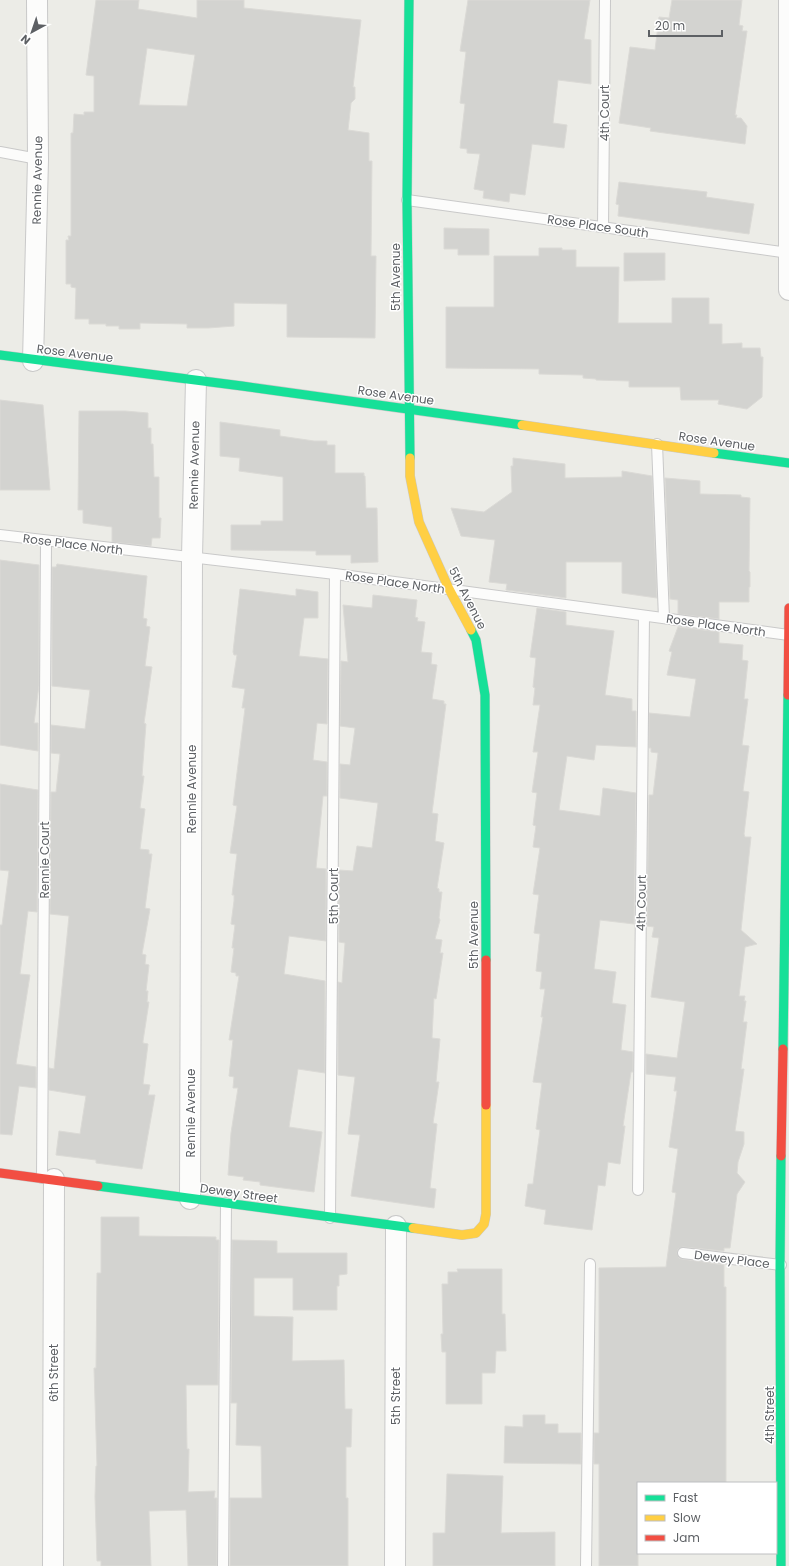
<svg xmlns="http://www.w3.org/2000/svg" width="789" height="1566" font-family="Poppins,sans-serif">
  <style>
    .building { fill: #d3d3d0; stroke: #dbdad6; fill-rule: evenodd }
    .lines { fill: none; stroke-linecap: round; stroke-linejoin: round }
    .lane-casing { stroke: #c9c9c9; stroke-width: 12 }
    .street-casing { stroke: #c9c9c9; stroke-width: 22 }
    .fast-casing { stroke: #c9c9c9; stroke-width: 10 }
    .slow-casing { stroke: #c9c9c9; stroke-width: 10 }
    .jam-casing { stroke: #c9c9c9; stroke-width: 10 }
    .lane { stroke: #fcfcfb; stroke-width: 10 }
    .street { stroke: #fcfcfb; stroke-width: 20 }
    .fast { stroke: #16e098; stroke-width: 9 }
    .slow { stroke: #ffcf43; stroke-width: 9 }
    .jam { stroke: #f24e42; stroke-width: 9 }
    .labels { text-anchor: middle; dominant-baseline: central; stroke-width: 3; stroke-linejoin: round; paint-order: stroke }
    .street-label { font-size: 12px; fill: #5d6064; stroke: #fff }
  </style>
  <rect width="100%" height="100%" fill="#ecece7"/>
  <g class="building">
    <path d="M96,0H139L138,9L197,18V0H244V8L361,20L353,87H355V99L351,103L348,130L369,133V161H372L371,256H376L375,338L287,337V304L234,303V326L208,328H187V324L140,323V329H119V326H106V324H89V319H75L76,288L71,287V284H66V240H69L68,236H71V133H73L74,114L84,115V112H94V76L86,75ZM147,48L195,55L187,106L139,105Z"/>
    <path d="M468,0H590L584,39L591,40V84L558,80L553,123L567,125L564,148L532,144L525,195L510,193L509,202L483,198L484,191L474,189L480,154L467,153V149L460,148L465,104L460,103L466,52L460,51Z"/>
    <path d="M672,0H742L739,25L743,26L742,31H747L735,115H737L736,118H741L747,126L745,144L650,131L651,128L619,123L630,47L655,50L659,17L669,18Z"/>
    <path d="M619,182L707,192L706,197L754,204L749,234L618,216L619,205L616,204Z"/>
    <path d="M444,228L489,229V255H458V249H444Z"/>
    <path d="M539,248H562V250H576V267H619L618,323H672V298H709V324H722V344L742,343V348H760L761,357H763L762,397L747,409L718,404L719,400H681L680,387H629V381L596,380V379L583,378V375L539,374V369L446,368V307H494V256H539Z"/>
    <path d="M624,253H665V280L624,281Z"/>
    <path d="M0,400L43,405L50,490H0Z"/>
    <path d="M79,411H125L148,413V428H151V444H153L154,477H159V518H161L160,538H152L151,546L112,542V527L83,523V510H78Z"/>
    <path d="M220,422L280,430V436L314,441H327V445H335V473H364V476H365L366,508H377L378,562L351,563V555H316V551L231,550V525H261V521H283V477L239,471L240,458L220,456Z"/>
    <path d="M513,458L565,464V478L622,477V471L652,476L657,598L622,593V562H566V598L506,590L507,584L489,582L495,540L461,536L451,508L484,512L512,492L511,466H513Z"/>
    <path d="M665,478L700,481V494L741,495V497L750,498L749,571L750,572V587H749V602H719V619L678,614V600L670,599Z"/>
    <path d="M0,560L39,565V685L34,723H38V751L0,745Z"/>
    <path d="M57,564L147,576L143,618L147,619L146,626L150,627L145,666L152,667L144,723L146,724L142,776H144L140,808L145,809L140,849L149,850V854H152L145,908L150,909L142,954L146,955L145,964L149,965L146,991H148L147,1002H149L143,1041V1043L148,1044L143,1084L150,1085L148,1095H155L142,1169L96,1163V1160L56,1155L59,1131L80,1134L86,1096L49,1090V1068L54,1069L69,916L50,914L51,792H56L60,754L51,753V725L85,729L90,690L52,686V567H56Z"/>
    <path d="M240,589L296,596V589L318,592V618H304L299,656L328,659L327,724L317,723L313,760L327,762V796H323L316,868L326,869V941L289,936L284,974L325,981V1073L298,1069L289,1127L322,1132L314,1192L260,1185V1182L243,1180L244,1177L228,1175L231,1133L238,1088H233L234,1077L229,1076L233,1040H229L239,976H236V973L231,972L234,948H232L235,925L231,924L234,901V895H232L237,854L230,853L237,806L233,805L245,708H242L245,689L232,687L237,655H234L233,652Z"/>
    <path d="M373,595L417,600L415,617L418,618L417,621L425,622L421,652L432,653L431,664L437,665L432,699L444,701V704H446L432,813L438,814L435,841L444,843L437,888L439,889V892H442L439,918L440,920L435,939L442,940L440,953H443L436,999L434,998L432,1038L440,1039L436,1082H439L433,1123L437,1124L430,1188L436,1189L434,1208L351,1196L360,1135L348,1134L355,1077L338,1075V982L342,983L345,943L339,942V870L353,871L357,846L372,848L378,803L340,798V764L350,765L355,728L340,726L341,661L348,662L343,605L372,608Z"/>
    <path d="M537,608L566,612V625L614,631L605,695L632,699V711H636V747L596,745L594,760L567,756L559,810L600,816L603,788L636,793L634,924L600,920L594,969L616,972L612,1003L626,1005L621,1050L633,1052V1072H631L623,1126H625L620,1164L608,1162L605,1186L598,1185L592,1230L544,1224L546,1210L525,1206L528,1184H533L540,1130L536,1129L542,1083L533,1082L543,1017H541L545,989H540L542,972L536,971L540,934L534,933L539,895L533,894L540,848L533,847L536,826L533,825L537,793L532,792L538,752H533L540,705H533L535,688L533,687L536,658L530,657Z"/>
    <path d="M678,627L719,632V643L743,645L742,660L748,661L744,699H748L742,745L749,746L743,791L749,792L744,834L745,837H751L741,930L757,944L745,947L739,996H745L744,1001H746L743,1022H747L741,1069H744L743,1076L735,1131L744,1132V1144L738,1162L737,1173L745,1182L737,1194L730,1248H724V1251L683,1247L678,1249L677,1253L679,1258L682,1259L724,1265V1287H726V1483H638V1566H599V1464H594V1433H599V1268L666,1267L676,1193L672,1192L678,1149L669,1147L677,1091H674L676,1077L646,1074V1054L677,1058L685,1002L651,997L659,938L652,937L654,927L647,926L649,795H653L658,753L651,752V748H649V713L690,717L696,679L667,675L672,652L669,651Z"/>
    <path d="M0,784L38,790L37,912L28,911L20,974L30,975L16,1064L36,1067V1088L19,1086L12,1135L0,1134V925H2L9,871L0,870Z"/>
    <path d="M101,1217H139V1236L216,1237V1240H219L218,1385H186L187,1449H189L188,1492L215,1491L214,1498H217V1566H188L186,1510L149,1511L151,1566H101V1561H97L95,1497L96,1466H97L94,1368H96L97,1273H101Z"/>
    <path d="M232,1240L277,1241V1253H347V1274L339,1275V1286H337V1310H293V1278H254V1316L293,1317L292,1361L344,1360L345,1409H352L351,1447H346V1498H348V1566H230V1498H262L261,1446L236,1445L237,1403H231Z"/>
    <path d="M457,1269H502V1314H505L506,1351H496L495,1373H482V1404H446V1352H442L441,1334H443L442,1284H448V1272H458Z"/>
    <path d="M523,1415H545V1424H558V1433H581V1464L504,1463L505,1426L523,1427Z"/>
    <path d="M447,1474L503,1476L501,1533L555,1532V1566H433V1533H445Z"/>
  </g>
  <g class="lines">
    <g class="lane-casing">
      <g id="lane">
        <path d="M0,152L38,159"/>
        <path d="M407,200L789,253"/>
        <path d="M603,227L605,0"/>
        <path d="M657,444L664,618"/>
        <path d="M0,535L335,574L789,635"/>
        <path d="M42,1178L46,541"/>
        <path d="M638,1190L644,616"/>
        <path d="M330,1218L335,574"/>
        <path d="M683,1253L781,1265"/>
        <path d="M223,1566L226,1203"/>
        <path d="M586,1566L590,1264"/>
      </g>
    </g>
    <g class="street-casing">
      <g id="street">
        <path d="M789,0V290"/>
        <path d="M33,361L38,159L37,0"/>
        <path d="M190,1199L192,557L196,380"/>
        <path d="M53,1566L54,1179"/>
        <path d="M395,1566L396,1226"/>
      </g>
    </g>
    <g class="fast-casing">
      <g id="fast">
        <path d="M409,0L407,200L410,458"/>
        <path d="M0,355L242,386L522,425"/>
        <path d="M714,453L789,463"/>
        <path d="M471,630L476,640L485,695L486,960"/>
        <path d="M783,1049L788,695"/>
        <path d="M98,1186L413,1228"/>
        <path d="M781,1566L780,1265L781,1156"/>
      </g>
    </g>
    <g class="slow-casing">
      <g id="slow">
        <path d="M522,425L714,453"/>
        <path d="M410,458V476L419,522L449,589L471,630"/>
        <path d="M413,1228L462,1235L476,1233L484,1224L486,1214V1105"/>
      </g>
    </g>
    <g class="jam-casing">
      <g id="jam">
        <path d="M788,695L789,608"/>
        <path d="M486,960V1105"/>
        <path d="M781,1156L783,1049"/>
        <path d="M0,1173L98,1186"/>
      </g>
    </g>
    <use href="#lane" class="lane"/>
    <use href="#street" class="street"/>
    <use href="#fast" class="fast"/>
    <use href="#slow" class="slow"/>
    <use href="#jam" class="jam"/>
  </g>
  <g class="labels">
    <g class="street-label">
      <text transform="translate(604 113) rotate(-90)">4th Court</text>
      <text transform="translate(37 180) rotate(-89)">Rennie Avenue</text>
      <text transform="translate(598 226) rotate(8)">Rose Place South</text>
      <text transform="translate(395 277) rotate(-90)">5th Avenue</text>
      <text transform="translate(75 353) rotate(7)">Rose Avenue</text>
      <text transform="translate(396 395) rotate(8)">Rose Avenue</text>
      <text transform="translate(717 441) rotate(8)">Rose Avenue</text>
      <text transform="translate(194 465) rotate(-89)">Rennie Avenue</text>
      <text transform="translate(73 544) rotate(7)">Rose Place North</text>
      <text transform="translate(395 582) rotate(8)">Rose Place North</text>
      <text transform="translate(468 598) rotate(63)">5th Avenue</text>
      <text transform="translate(716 625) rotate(8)">Rose Place North</text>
      <text transform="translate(191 789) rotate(-90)">Rennie Avenue</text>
      <text transform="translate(44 860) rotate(-90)">Rennie Court</text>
      <text transform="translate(333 896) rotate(-90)">5th Court</text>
      <text transform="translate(641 903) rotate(-89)">4th Court</text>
      <text transform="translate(473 935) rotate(-90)">5th Avenue</text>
      <text transform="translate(190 1113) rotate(-90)">Rennie Avenue</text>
      <text transform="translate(239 1193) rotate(8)">Dewey Street</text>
      <text transform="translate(732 1259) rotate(7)">Dewey Place</text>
      <text transform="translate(53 1373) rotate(-90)">6th Street</text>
      <text transform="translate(395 1396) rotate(-90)">5th Street</text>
      <text transform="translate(769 1415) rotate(-90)">4th Street</text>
    </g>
  </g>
  <rect x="637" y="1482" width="140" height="72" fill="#ffffff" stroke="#bebfc1"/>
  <rect x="645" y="1495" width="20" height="6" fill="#16e098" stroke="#bebfc1"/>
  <text x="673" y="1502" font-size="12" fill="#5d6064">Fast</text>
  <rect x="645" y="1515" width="20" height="6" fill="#ffcf43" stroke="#bebfc1"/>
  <text x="673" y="1522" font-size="12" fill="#5d6064">Slow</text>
  <rect x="645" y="1535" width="20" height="6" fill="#f24e42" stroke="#bebfc1"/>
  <text x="673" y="1542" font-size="12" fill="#5d6064">Jam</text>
  <g transform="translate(32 32) rotate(220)" stroke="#ffffff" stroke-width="3" paint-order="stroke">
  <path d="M0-3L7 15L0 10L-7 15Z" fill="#5d6064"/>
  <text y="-6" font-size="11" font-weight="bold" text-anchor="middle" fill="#5d6064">N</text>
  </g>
  <path d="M649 30v6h73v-6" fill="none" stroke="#5d6064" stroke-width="2"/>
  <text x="655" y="30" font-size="12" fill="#5d6064" stroke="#ffffff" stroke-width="3" paint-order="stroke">20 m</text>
</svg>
